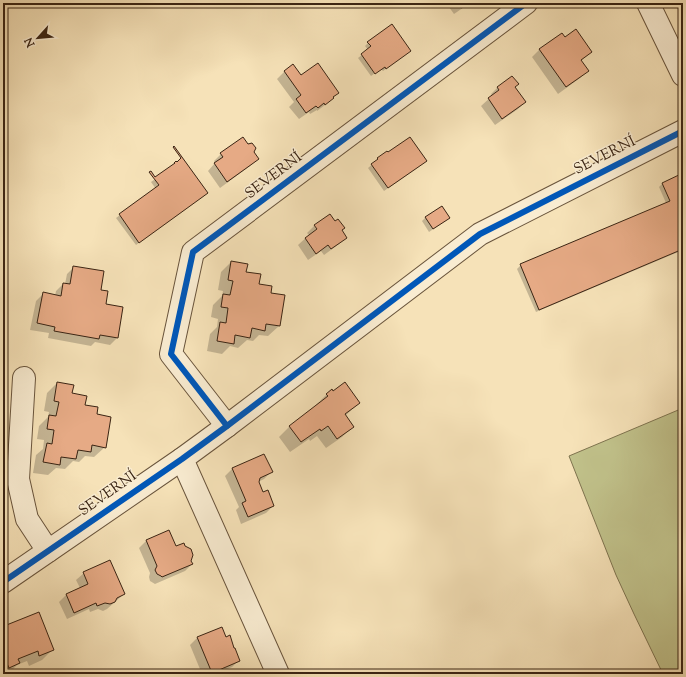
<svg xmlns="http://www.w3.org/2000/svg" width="686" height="677" font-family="'Sorts Mill Goudy',serif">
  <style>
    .green { fill: #c1c28b; stroke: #7e734f }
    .shadow { fill: #0003 }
    .building { fill: #e6aa85; stroke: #3a2413 }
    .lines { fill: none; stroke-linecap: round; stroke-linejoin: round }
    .minor-casing { stroke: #69543c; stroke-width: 24 }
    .minor { stroke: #f9ecd1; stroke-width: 22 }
    .cycleway-casing { stroke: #f9ecd1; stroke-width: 8 }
    .cycleway { stroke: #0057b8; stroke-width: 6 }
    .labels { text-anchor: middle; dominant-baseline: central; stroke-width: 3; stroke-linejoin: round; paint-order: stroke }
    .street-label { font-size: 15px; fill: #3a2413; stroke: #f9ecd1 }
  </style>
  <rect width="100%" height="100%" fill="#f6e2b8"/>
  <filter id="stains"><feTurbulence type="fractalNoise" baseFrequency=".005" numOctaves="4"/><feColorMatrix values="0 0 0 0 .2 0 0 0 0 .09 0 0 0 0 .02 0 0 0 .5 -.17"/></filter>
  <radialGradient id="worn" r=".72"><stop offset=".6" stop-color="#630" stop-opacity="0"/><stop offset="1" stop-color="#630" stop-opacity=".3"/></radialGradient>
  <path class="green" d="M683,408V674H663L634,614L616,575L569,456Z"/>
  <g class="shadow">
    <path d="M446,3H470L454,14Z"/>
    <path d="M561,34L564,38L591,52L581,61L587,71L580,78L558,94L532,57L539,50Z"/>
    <path d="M368,43L410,51L383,71L381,69L371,76L358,58L368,50L365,46Z"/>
    <path d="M293,66L301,77L338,93L325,105L317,111V110L310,114L309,112L299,119L289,107L294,102L277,79L284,72Z"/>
    <path d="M498,87H515L525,102L518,109L495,125L481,106L492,96L491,94Z"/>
    <path d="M242,138L257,159L250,166L220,188L208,171L215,163L214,161L221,154Z"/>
    <path d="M378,159L422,164L384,191L368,168L375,162Z"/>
    <path d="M172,167L207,193L203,196L136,245L116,218L156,189L151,182Z"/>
    <path d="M683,174V250L536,312L517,269L521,265L666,203L659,187L663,183Z"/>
    <path d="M442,207L445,221L429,232L422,221L425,218Z"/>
    <path d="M330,215L346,238L339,244L324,255L321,251L308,260L298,245L309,235L307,233L314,226Z"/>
    <path d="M231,262L270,294L284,296L279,326L268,336L259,335L253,341L247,340L238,348L230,346L222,354L207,351L210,334L217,327L218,319L211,317L213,305L222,296L223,291L218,290L221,272Z"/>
    <path d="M74,267L99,291L117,338L110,345L95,342L91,346L48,338L49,333L30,330L36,301L43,294L55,296L56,291L63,284H65L67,274Z"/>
    <path d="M57,383L71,394L84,406L96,415L105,447L94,457L85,456L79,462L73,461L65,469L56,468L48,475L33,473L36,455L43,449L44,440L37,439L39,426L48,417L49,412L44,411L47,393Z"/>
    <path d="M332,391L333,392L359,403L345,416L353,426L342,437L326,448L317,436L310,441L309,439L290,452L279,437L289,427L317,406L316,405L326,395Z"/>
    <path d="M264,455L271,472L264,479L258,482L263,494L273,506L266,513L241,524L236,510L239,507L225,476L232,469Z"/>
    <path d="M168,531L176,548L190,561L192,564L185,571L155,584L150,581L149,577L150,573L139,548L146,541Z"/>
    <path d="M84,573L124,594L107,609L103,611L98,609L90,612L89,609L67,619L59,602L66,595L80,588L76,580Z"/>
    <path d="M4,627L52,650L42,660L29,666L27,661L17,665L9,673L3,674V628Z"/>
    <path d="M222,628L226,638L239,660L232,667L217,674H202L190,645L197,638Z"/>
  </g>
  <g class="building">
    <path d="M457,3H468L461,8Z"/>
    <path d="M392,24L411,51L386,69L385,67L375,74L361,54L371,46L367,42Z"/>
    <path d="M576,29L592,52L581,60L589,71L566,87L539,49L562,33L565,37Z"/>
    <path d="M318,63L339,93L333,97L334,98L325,105L324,103L318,108L316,106L306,113L296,99L301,95L284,71L293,64L301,75Z"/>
    <path d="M512,76L519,84L515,87L526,102L502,119L488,98L499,90L497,87Z"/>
    <path d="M243,137L248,144L252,143L256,148L254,152L259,159L227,182L214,163L223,157L220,153Z"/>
    <path d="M410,137L427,161L388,188L371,164L378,159L377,158L387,151L388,152Z"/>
    <path d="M174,146L208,193L139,243L119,214L159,185L149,172L151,171L155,177L175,163H174L176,161L177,162L181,158L173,147Z"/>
    <path d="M683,173V249L539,310L520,264L670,201L662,183Z"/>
    <path d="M442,206L450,218L433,229L425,217Z"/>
    <path d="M330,214L335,221L338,219L345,228L342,230L347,238L331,249L328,245L316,254L305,238L317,229L314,225Z"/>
    <path d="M231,261L248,264L246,272L261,274L259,284L272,286L271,293L285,295L280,326L266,324L265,331L252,328L250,338L235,335L234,344L217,341L220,322L226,323L228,308L221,307L223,294L230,295L233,281L228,280Z"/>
    <path d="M73,266L104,271L101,290L108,291L106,304L123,307L118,338L100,335L99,339L54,331L55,327L37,323L43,292L61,296L63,283L70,284Z"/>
    <path d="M57,382L74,385L72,393L87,396L85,405L98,407L97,414L111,417L106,448L92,445L91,452L78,450L76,459L61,457L60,465L43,462L47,443L52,444L54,430L47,429L49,415L56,416L59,402L54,401Z"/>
    <path d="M345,382L360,403L345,414L354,427L337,439L328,426L321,431L320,429L301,442L289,426L328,396L326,394L332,389L333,391Z"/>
    <path d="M264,454L273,472L260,478L259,482L263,492L268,490L274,506L248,517L242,503L246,501L232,468Z"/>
    <path d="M169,530L176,546L184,543L185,546L191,549L193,555L191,561L193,564L162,577L161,576L157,574L155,570L157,566L146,540Z"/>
    <path d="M110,560L125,594L117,598L115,602L110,604L105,603L97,606L96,603L74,613L66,594L88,584L83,572Z"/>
    <path d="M39,612L54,650L39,656L38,651L18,659L20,663L9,668L3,654V634L7,633L4,626Z"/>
    <path d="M222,627L226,637L230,635L234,648H235L240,661L212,673L197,637Z"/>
  </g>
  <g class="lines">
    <g class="minor-casing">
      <g id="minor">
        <path d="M648,3L683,75"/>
        <path d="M24,378L18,479L27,519L48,551"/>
        <path d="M227,426L171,354L193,252L526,3"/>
        <path d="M182,459L278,674"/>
        <path d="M3,582L182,459L227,426L480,234L683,131"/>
      </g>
    </g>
    <use href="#minor" class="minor"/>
    <g class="cycleway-casing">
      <g id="cycleway">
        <path d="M227,426L171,354L193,252L526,3"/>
        <path d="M3,582L182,459L227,426L480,234L683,131"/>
      </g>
    </g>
    <use href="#cycleway" class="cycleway"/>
  </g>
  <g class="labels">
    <g class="street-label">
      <text transform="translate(605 156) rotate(-27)">SEVERNÍ</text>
      <text transform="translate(274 176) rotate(-37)">SEVERNÍ</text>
      <text transform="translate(108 494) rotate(-35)">SEVERNÍ</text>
    </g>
  </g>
  <rect width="686" height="677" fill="none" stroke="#f6e2b8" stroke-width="16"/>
  <rect x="4" y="4" width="678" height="669" fill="none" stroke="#3a2413" stroke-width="2"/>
  <rect x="8" y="8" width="670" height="661" fill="none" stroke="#3a2413"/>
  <g transform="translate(38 38) rotate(243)" stroke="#f9ecd1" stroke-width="3" paint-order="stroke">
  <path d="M0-3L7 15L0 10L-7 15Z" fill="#3a2413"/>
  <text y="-6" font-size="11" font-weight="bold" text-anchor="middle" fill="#3a2413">N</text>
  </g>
  <rect width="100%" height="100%" filter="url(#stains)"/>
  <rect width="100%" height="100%" fill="url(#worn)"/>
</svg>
